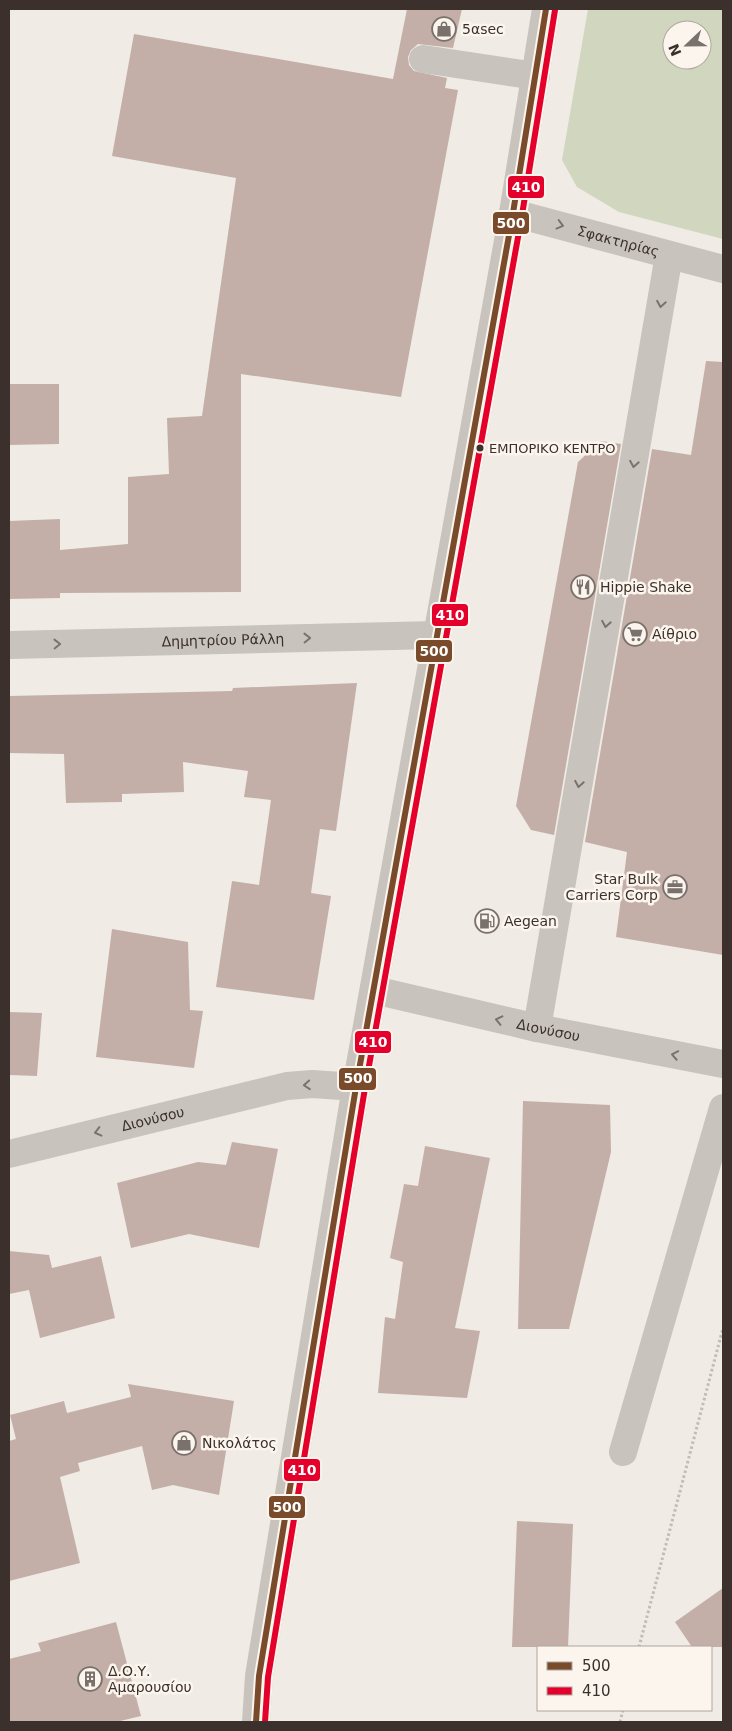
<svg xmlns="http://www.w3.org/2000/svg" width="732" height="1731" font-family="'DejaVu Sans',sans-serif">
  <style>
    .green { fill: #d1d6bf; fill-rule: evenodd }
    .building { fill: #c3afa7 }
    .lines { fill: none; stroke-linecap: round; stroke-linejoin: round }
    .path { stroke: #c2bbb6; stroke-width: 3; stroke-dasharray: 2.5 2.5; stroke-linecap: butt }
    .minor { stroke: #c9c3be; stroke-width: 28 }
    .bus-1-casing { stroke: #fbf5ee; stroke-width: 10 }
    .bus-2-casing { stroke: #fbf5ee; stroke-width: 10 }
    .bus-1 { stroke: #7a4b2a; stroke-width: 6 }
    .bus-2 { stroke: #e4002b; stroke-width: 6 }
    .oneway { stroke: #7b726d }
    .bus-dot { fill: #3b302b; stroke: #fbf5ee; stroke-width: 2 }
    .labels { text-anchor: middle; dominant-baseline: central; stroke-width: 5; stroke-linejoin: round; paint-order: stroke }
    .bus-label { font-size: 13px; fill: #3b302b; stroke: #fbf5ee; text-anchor: start }
    .poi-label { font-size: 14px; fill: #3b302b; stroke: #fbf5ee; text-anchor: start }
    .street-label { font-size: 14px; fill: #3b302b; stroke: #fbf5ee }
    .line-badge { stroke: #fbf5ee; stroke-width: 2 }
    .badge-label { font-size: 14px; text-anchor: middle; font-weight: bold; fill: #fff }
  </style>
  <rect width="100%" height="100%" fill="#f0ebe5"/>
  <path class="green" d="M588,9H723V239L619,212L577,187L562,160ZM672,30H702V60H672Z"/>
  <g class="building">
    <path d="M407,9H462L453,48L418,44L411,50L408,57L409,65L414,71L447,78L445,88L458,90L401,397L241,374V592L60,593V598L9,599V521L60,519V550L128,544V477L169,474L167,418L202,416L236,178L112,156L134,34L393,79Z"/>
    <path d="M706,361L723,362V955L616,937L627,852L585,842L652,449L691,455Z"/>
    <path d="M9,384H59V444L9,445Z"/>
    <path d="M601,441L621,444L554,835L531,830L516,806L578,462Z"/>
    <path d="M357,683L336,831L320,829L311,893L331,896L314,1000L216,987L232,881L259,885L271,800L244,797L248,771L183,762L184,792L122,794V802L66,803L64,754L9,753V696L232,691L233,688Z"/>
    <path d="M112,929L188,942L190,1010L203,1011L194,1068L96,1057Z"/>
    <path d="M9,1012L42,1013L37,1076L9,1075Z"/>
    <path d="M523,1101L610,1105L611,1152L569,1329H518Z"/>
    <path d="M232,1142L278,1149L259,1248L189,1234L131,1248L117,1183L198,1162L226,1165Z"/>
    <path d="M425,1146L490,1158L455,1328L480,1331L467,1398L378,1393L385,1317L395,1319L403,1262L390,1258L404,1184L418,1186Z"/>
    <path d="M9,1251L49,1255L52,1268L101,1256L115,1318L40,1338L29,1290L9,1294Z"/>
    <path d="M128,1384L234,1401L219,1495L173,1485L152,1490L142,1446L78,1463L80,1471L60,1477L80,1563L9,1581V1441L16,1439L10,1415L64,1401L67,1413L131,1397Z"/>
    <path d="M517,1521L573,1524L568,1647H512Z"/>
    <path d="M723,1588V1647H692L675,1622Z"/>
    <path d="M116,1622L141,1716L116,1722H9V1659L41,1651L38,1643Z"/>
  </g>
  <g class="lines">
    <g class="path">
      <path d="M639,1647L723,1328"/>
      <path d="M620,1722L623,1710"/>
    </g>
    <g class="minor">
      <path d="M423,59L536,76"/>
      <path id="s1" d="M513,213L723,269"/>
      <path id="s2" d="M9,645L436,635"/>
      <path id="s3" d="M374,990L537,1028L723,1064"/>
      <path d="M537,1028L669,255"/>
      <path id="s4" d="M9,1154L287,1086L312,1084L356,1087"/>
      <path d="M623,1452L723,1108"/>
      <path d="M256,1722L259,1676L356,1087L513,213L546,9"/>
    </g>
    <g class="bus-1-casing">
      <path id="bus-1" d="M256,1722L259,1676L356,1087L513,213L546,9"/>
    </g>
    <g class="bus-2-casing">
      <path id="bus-2" d="M265,1722L268,1677L365,1088L522,215L555,10"/>
    </g>
    <use href="#bus-1" class="bus-1"/>
    <use href="#bus-2" class="bus-2"/>
  </g>
  <defs><path id="oneway-chevron" d="M-2-3.5L2.5 0L-2 3.5" fill="none" stroke-width="1.6" stroke-linecap="round" stroke-linejoin="round" transform="scale(1.25)"/></defs>
  <g class="oneway">
    <use href="#oneway-chevron" transform="translate(560 225) rotate(15)"/>
    <use href="#oneway-chevron" transform="translate(661 304) rotate(100)"/>
    <use href="#oneway-chevron" transform="translate(634 464) rotate(100)"/>
    <use href="#oneway-chevron" transform="translate(606 624) rotate(100)"/>
    <use href="#oneway-chevron" transform="translate(307 638) rotate(-1)"/>
    <use href="#oneway-chevron" transform="translate(57 644) rotate(-1)"/>
    <use href="#oneway-chevron" transform="translate(579 784) rotate(100)"/>
    <use href="#oneway-chevron" transform="translate(499 1020) rotate(-167)"/>
    <use href="#oneway-chevron" transform="translate(675 1055) rotate(-169)"/>
    <use href="#oneway-chevron" transform="translate(307 1085) rotate(176)"/>
    <use href="#oneway-chevron" transform="translate(98 1132) rotate(166)"/>
  </g>
  <defs>
    <g id="shop-ring" transform="scale(1.25)"><circle r="9.5" fill="#fbf5ee" stroke="#7a716c" stroke-width="1.5"/><path d="M-5-2.5h2.3a2.7 3.5 0 0 1 5.4 0H5L5.5 6h-11ZM-1.5-2.5h3a1.5 2.3 0 0 0-3 0Z" fill="#7a716c"/></g>
    <g id="restaurant-ring" transform="scale(1.25)"><circle r="9.5" fill="#fbf5ee" stroke="#7a716c" stroke-width="1.5"/><path d="M-5-6h1v4h1v-4h1v4h1v-4h1v5L-1.5 .5V6h-2V.5L-5-1ZM5-6V6H3V1.5H1.5Q1.5-4 5-6Z" fill="#7a716c"/></g>
    <g id="supermarket-ring" transform="scale(1.25)"><circle r="9.5" fill="#fbf5ee" stroke="#7a716c" stroke-width="1.5"/><path d="M-6-5.5h2.5l.6 2H6L4.5 2H-2.5L-4.4-4H-6ZM-1.5 3.2a1.3 1.3 0 1 0 .1 0ZM3 3.2a1.3 1.3 0 1 0 .1 0Z" fill="#7a716c"/></g>
    <g id="office-ring" transform="scale(1.25)"><circle r="9.5" fill="#fbf5ee" stroke="#7a716c" stroke-width="1.5"/><path d="M-6-3h4V-5.5h4V-3h4V5H-6ZM-1-4.5V-3h2v-1.5ZM-6 0V1H6V0Z" fill="#7a716c"/></g>
    <g id="fuel-ring" transform="scale(1.25)"><circle r="9.5" fill="#fbf5ee" stroke="#7a716c" stroke-width="1.5"/><path d="M-5.5-6h7V0h2V4h1.3V-2.5L3-4.5l.8-.8L6-3V5H2.5V1h-1V6h-7ZM-4.2-4.7v3.2H.2V-4.7Z" fill="#7a716c"/></g>
    <g id="building-ring" transform="scale(1.25)"><circle r="9.5" fill="#fbf5ee" stroke="#7a716c" stroke-width="1.5"/><path d="M-4-6H4V6H1V3H-1V6H-4ZM-2.5-4.3h1.7v1.8h-1.7ZM.8-4.3h1.7v1.8H.8ZM-2.5-1h1.7V.8h-1.7ZM.8-1h1.7V.8H.8Z" fill="#7a716c"/></g>
  </defs>
  <g fill-rule="evenodd">
    <use href="#shop-ring" x="444" y="29"/>
    <use href="#restaurant-ring" x="583" y="587"/>
    <use href="#supermarket-ring" x="635" y="634"/>
    <use href="#office-ring" x="675" y="887"/>
    <use href="#fuel-ring" x="487" y="921"/>
    <use href="#shop-ring" x="184" y="1443"/>
    <use href="#building-ring" x="90" y="1679"/>
  </g>
  <circle class="bus-dot" cx="480" cy="448" r="4.5"/>
  <g class="labels">
    <g class="bus-label">
      <text x="489" y="448">ΕΜΠΟΡΙΚΟ ΚΕΝΤΡΟ</text>
    </g>
    <g class="poi-label">
      <text x="462" y="29">5αsec</text>
      <text x="600" y="587">Hippie Shake</text>
      <text x="652" y="634">Αίθριο</text>
      <text x="658" y="879" text-anchor="end">Star Bulk<tspan x="658" dy="16">Carriers Corp</tspan></text>
      <text x="504" y="921">Aegean</text>
      <text x="202" y="1443">Νικολάτος</text>
      <text x="108" y="1671">Δ.Ο.Υ.<tspan x="108" dy="16">Αμαρουσίου</tspan></text>
    </g>
    <g class="street-label">
      <text stroke="none"><textPath href="#s1" startOffset="109">Σφακτηρίας</textPath></text>
      <text stroke="none"><textPath href="#s2" startOffset="214">Δημητρίου Ράλλη</textPath></text>
      <text stroke="none"><textPath href="#s3" startOffset="179">Διονύσου</textPath></text>
      <text stroke="none"><textPath href="#s4" startOffset="148">Διονύσου</textPath></text>
    </g>
  </g>
  <g class="line-badge">
    <rect x="507" y="175" width="38" height="24" rx="5" fill="#e4002b"/>
    <rect x="492" y="211" width="38" height="24" rx="5" fill="#7a4b2a"/>
    <rect x="431" y="603" width="38" height="24" rx="5" fill="#e4002b"/>
    <rect x="415" y="639" width="38" height="24" rx="5" fill="#7a4b2a"/>
    <rect x="354" y="1030" width="38" height="24" rx="5" fill="#e4002b"/>
    <rect x="338" y="1067" width="39" height="24" rx="5" fill="#7a4b2a"/>
    <rect x="283" y="1458" width="38" height="24" rx="5" fill="#e4002b"/>
    <rect x="268" y="1495" width="38" height="24" rx="5" fill="#7a4b2a"/>
  </g>
  <g class="badge-label">
    <text x="526" y="192">410</text>
    <text x="511" y="228">500</text>
    <text x="450" y="620">410</text>
    <text x="434" y="656">500</text>
    <text x="373" y="1047">410</text>
    <text x="358" y="1083">500</text>
    <text x="302" y="1475">410</text>
    <text x="287" y="1512">500</text>
  </g>
  <rect width="732" height="1731" fill="none" stroke="#3b302b" stroke-width="20"/>
  <rect x="537" y="1646" width="175" height="65" fill="#fbf5ee" stroke="#aea6a0"/>
  <rect x="547" y="1662" width="25" height="8" fill="#7a4b2a" stroke="#aea6a0"/>
  <text x="582" y="1671" font-size="15" fill="#3b302b">500</text>
  <rect x="547" y="1687" width="25" height="8" fill="#e4002b" stroke="#aea6a0"/>
  <text x="582" y="1696" font-size="15" fill="#3b302b">410</text>
  <g transform="translate(687 45) rotate(248)"><circle r="24" fill="#fbf5ee" stroke="#aea6a0"/>
  <path d="M0-4L9 19L0 12L-9 19Z" fill="#7a716c"/>
  <text y="-8" font-size="14" font-weight="bold" text-anchor="middle" fill="#3b302b">N</text>
  </g>
</svg>
